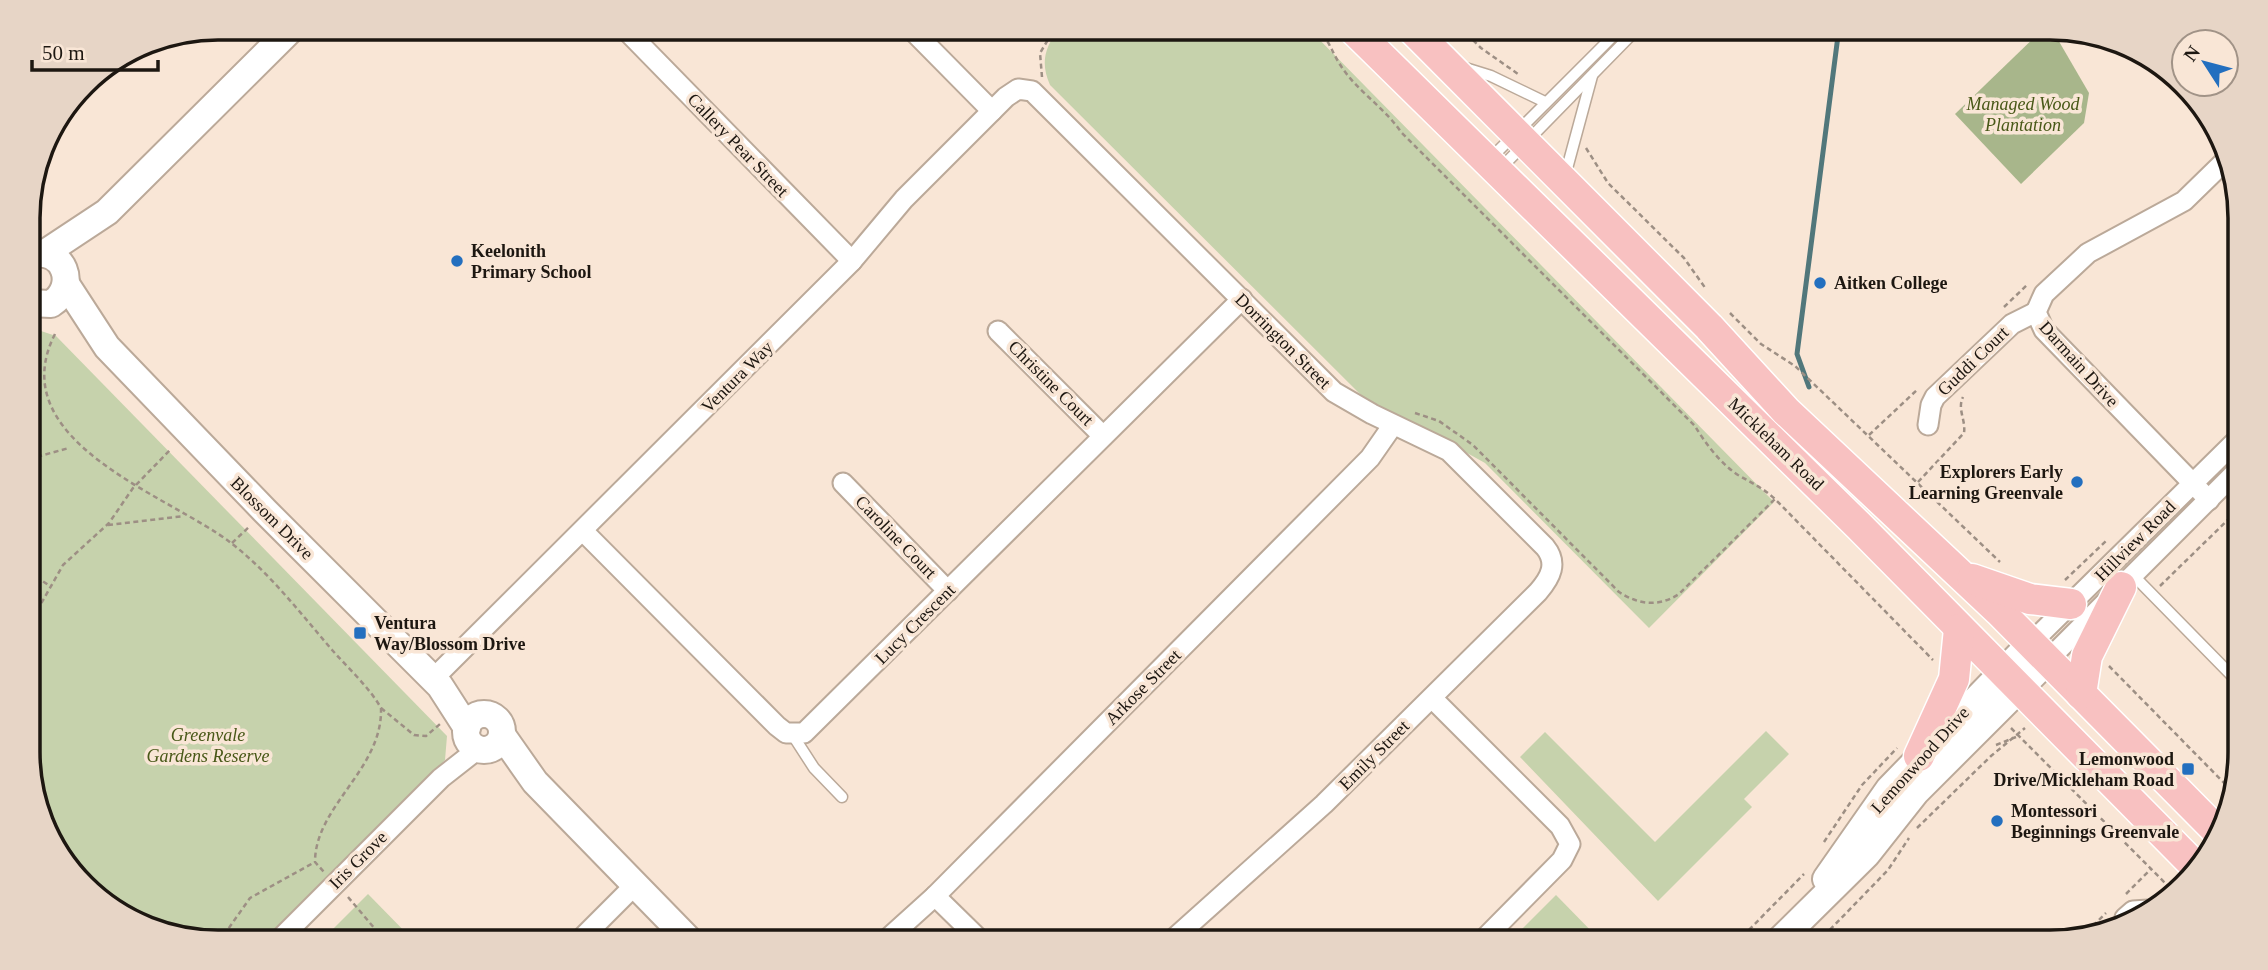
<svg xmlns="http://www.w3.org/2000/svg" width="2268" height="970" font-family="Georgia,serif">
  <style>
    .green { fill: #c6d2ac }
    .forest { fill: #a8b68b }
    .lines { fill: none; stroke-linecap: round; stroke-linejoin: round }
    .stream { stroke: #51777b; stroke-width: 5 }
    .lane-casing { stroke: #bba999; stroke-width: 13 }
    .street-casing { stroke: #bba999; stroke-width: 23 }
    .secondary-casing { stroke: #bba999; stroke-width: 30 }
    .primary-casing { stroke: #fff; stroke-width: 33 }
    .path { stroke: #9d8f84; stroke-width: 2.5; stroke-dasharray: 5 3.5; stroke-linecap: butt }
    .lane { stroke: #fff; stroke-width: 10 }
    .street { stroke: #fff; stroke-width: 19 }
    .secondary { stroke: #fff; stroke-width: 26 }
    .primary { stroke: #f8c1c1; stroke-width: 30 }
    .poi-dot { fill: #236fbf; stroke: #f9e6d6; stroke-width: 2.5 }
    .labels { text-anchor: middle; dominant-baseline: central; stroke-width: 7; stroke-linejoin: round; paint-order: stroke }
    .park-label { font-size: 18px; font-style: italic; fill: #485817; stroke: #f9e6d6 }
    .street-label { font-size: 18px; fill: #1d1711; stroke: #f9e6d6 }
    .poi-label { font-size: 18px; font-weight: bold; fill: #1d1711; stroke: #f9e6d6; text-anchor: start }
    .rim { fill: none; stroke: #1d1711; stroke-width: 3.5 }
  </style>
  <rect width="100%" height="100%" fill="#f9e6d6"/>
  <g class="green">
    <path d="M1059,28H1308L1774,502L1649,628L1485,463L1442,439L1375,409L1050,85C1040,62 1045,48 1059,28Z"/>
    <path d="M41,331L56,336L447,736L445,760L264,942H218L146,928L68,868L30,777L29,336Z"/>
    <path d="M1766,731L1789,754L1744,799L1752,807L1658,901L1520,757L1545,732L1655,842Z"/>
    <path d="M368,894L415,942H342L331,931Z"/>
    <path d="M1556,895L1602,942L1511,940Z"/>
  </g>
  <path class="forest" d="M2039,33L2057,38L2089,93L2084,123L2021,184L1955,114Z"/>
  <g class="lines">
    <path class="stream" d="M1809,387L1797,354L1839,28"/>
    <g class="lane-casing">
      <g id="lane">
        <path d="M1462,67L1491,76L1545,102"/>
        <path d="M1490,159L1621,28"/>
        <path d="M1499,170L1638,28"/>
        <path d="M1565,176L1592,76"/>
        <path d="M2133,575L2240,684"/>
        <path d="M792,734L814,768L842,797"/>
      </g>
    </g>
    <g class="street-casing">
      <g id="street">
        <path d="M624,28L852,261"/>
        <path d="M910,28L992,111"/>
        <path d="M998,331L1103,436"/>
        <path d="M1928,425L1931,405L1935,397L2012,324L2036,312"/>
        <path d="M843,483L948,591"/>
        <path d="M2209,500L2044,330L2036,312L2044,294L2088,253L2184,201L2225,161"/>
        <path d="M583,531L777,726L786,733H804L1242,299"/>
        <path d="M2031,643L2239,438"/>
        <path d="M2048,660L2239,469"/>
        <path d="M433,679L852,261L904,199L1006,97L1018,89L1032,91L1334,392L1372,414L1449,451L1545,547C1558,563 1551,577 1538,592L1324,804L1170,942"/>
        <path d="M1432,698L1560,826L1570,844L1562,860L1481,942"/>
        <path d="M935,896L982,942"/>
        <path d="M2125,918L2133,911L2148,910"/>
        <path d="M277,942L441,778L478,749"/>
        <path d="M578,942L635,885"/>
        <path d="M884,942L935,896L1370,458L1393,425"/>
      </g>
    </g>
    <g class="secondary-casing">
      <g id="secondary">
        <path d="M45,253L107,212L292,28"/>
        <path d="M66,284L107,347L265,511L440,686L467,728"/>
        <path d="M29,303L51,304C79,286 64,246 30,255"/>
        <circle cx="484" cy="732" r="18"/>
        <path d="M502,735L535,782L691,942"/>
        <path d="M1826,879L1889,789L2031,643"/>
        <path d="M1778,942L1867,854L1916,792L2048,660"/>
      </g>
    </g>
    <g class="primary-casing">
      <g id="primary">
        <path d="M1352,28L1859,526L2194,865"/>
        <path d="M1411,28L1709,327L1786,411L1999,611L2219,833"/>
        <path d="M1972,579L2030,599L2071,604"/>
        <path d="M2081,694L2087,656L2121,587"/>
        <path d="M1919,756L1954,679L1959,629"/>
      </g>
    </g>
    <g class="path">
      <path d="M1317,28C1329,39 1332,53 1341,66C1356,90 1384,107 1401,132L1695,426C1705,443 1721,464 1738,475C1752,483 1763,488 1775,499"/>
      <path d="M1461,28L1481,48L1518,74"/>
      <path d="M1042,77L1040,53L1055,28"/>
      <path d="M1586,148L1608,183L1684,258L1706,289"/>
      <path d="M2004,307L2027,285"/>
      <path d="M1730,313L1761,344L1795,366L2000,562"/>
      <path d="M55,334C0,442 171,496 231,543C270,573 301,614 333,651C349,669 369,687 381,708C383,769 315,806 315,862L324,872"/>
      <path d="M29,406L33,388"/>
      <path d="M1415,413L1439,421L1473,445L1619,592C1639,605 1659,607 1679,594L1775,499L1933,660"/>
      <path d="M2233,421L2239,414"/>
      <path d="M1869,435L1918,389"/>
      <path d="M29,459L69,448"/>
      <path d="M1918,482L1964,433C1966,420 1957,409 1963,397"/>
      <path d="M108,525L184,516"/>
      <path d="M232,543L250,526"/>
      <path d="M29,572L50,586"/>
      <path d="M2065,580L2106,541"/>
      <path d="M2160,586L2239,509"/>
      <path d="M29,615L42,602L63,565L109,523L133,488L170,450"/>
      <path d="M2109,666L2232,791"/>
      <path d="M381,708L414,735L426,736L440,724"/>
      <path d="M2011,728L2174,892"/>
      <path d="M1996,745L2016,737"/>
      <path d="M1917,828L1991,756L2025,728"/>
      <path d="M1824,842L1862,785L1897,748"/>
      <path d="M2126,894L2151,869"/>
      <path d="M348,897L386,942"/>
      <path d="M2087,932L2106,913"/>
      <path d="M219,942L250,898L315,862"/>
      <path d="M1737,942L1804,874"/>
      <path d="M1818,942L1888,870L1909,838"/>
    </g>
    <use href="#lane" class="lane"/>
    <use href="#street" class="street"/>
    <use href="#secondary" class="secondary"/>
    <use href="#primary" class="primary"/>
  </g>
  <g class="poi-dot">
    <circle cx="457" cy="261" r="7"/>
    <circle cx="1820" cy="283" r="7"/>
    <circle cx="2077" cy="482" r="7"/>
    <rect x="353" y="626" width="14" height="14" rx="3.5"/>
    <rect x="2181" y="762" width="14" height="14" rx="3.5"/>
    <circle cx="1997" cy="821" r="7"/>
  </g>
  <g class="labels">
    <g class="park-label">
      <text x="2023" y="104">Managed Wood<tspan x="2023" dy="21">Plantation</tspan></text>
      <text x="208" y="735">Greenvale<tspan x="208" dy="21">Gardens Reserve</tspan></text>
    </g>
    <g class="street-label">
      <text transform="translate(738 145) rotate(46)">Callery Pear Street</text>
      <text transform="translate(1283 341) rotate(45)">Dorrington Street</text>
      <text transform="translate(1973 361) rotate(-44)">Guddi Court</text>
      <text transform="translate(2079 364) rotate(48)">Darmain Drive</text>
      <text transform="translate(737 377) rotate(-45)">Ventura Way</text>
      <text transform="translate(1051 383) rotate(45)">Christine Court</text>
      <text transform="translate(1776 444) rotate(44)">Mickleham Road</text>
      <text transform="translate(272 518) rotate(45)">Blossom Drive</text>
      <text transform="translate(896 537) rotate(46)">Caroline Court</text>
      <text transform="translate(2135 541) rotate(-45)">Hillview Road</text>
      <text transform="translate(915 624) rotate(-45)">Lucy Crescent</text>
      <text transform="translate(1143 687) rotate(-45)">Arkose Street</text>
      <text transform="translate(1374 755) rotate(-45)">Emily Street</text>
      <text transform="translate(1920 760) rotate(-48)">Lemonwood Drive</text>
      <text transform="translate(358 860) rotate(-45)">Iris Grove</text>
    </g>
    <g class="poi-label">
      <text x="471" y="251">Keelonith<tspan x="471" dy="21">Primary School</tspan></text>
      <text x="1834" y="283">Aitken College</text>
      <text x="2063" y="472" text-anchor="end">Explorers Early<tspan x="2063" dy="21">Learning Greenvale</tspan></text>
      <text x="374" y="623">Ventura<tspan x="374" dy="21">Way/Blossom Drive</tspan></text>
      <text x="2174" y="759" text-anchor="end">Lemonwood<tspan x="2174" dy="21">Drive/Mickleham Road</tspan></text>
      <text x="2011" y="811">Montessori<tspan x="2011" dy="21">Beginnings Greenvale</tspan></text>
    </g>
  </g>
  <path d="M0 0H2268V970H0ZM218 40H2050A178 178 0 0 1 2228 218V752A178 178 0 0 1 2050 930H218A178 178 0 0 1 40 752V218A178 178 0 0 1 218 40Z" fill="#e7d5c6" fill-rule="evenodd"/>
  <path class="rim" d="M218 40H2050A178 178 0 0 1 2228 218V752A178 178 0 0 1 2050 930H218A178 178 0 0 1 40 752V218A178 178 0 0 1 218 40Z"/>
  <g transform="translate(2205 63) rotate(306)"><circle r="33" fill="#f9e6d6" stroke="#a19387" stroke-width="2"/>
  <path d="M0-5L12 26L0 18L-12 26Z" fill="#236fbf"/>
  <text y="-10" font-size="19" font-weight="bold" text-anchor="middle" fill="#1d1711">N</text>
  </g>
  <path d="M32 60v10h126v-10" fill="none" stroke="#1d1711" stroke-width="3.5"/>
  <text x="42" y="60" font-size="21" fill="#1d1711" stroke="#f9e6d6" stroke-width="5" paint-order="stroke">50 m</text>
</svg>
